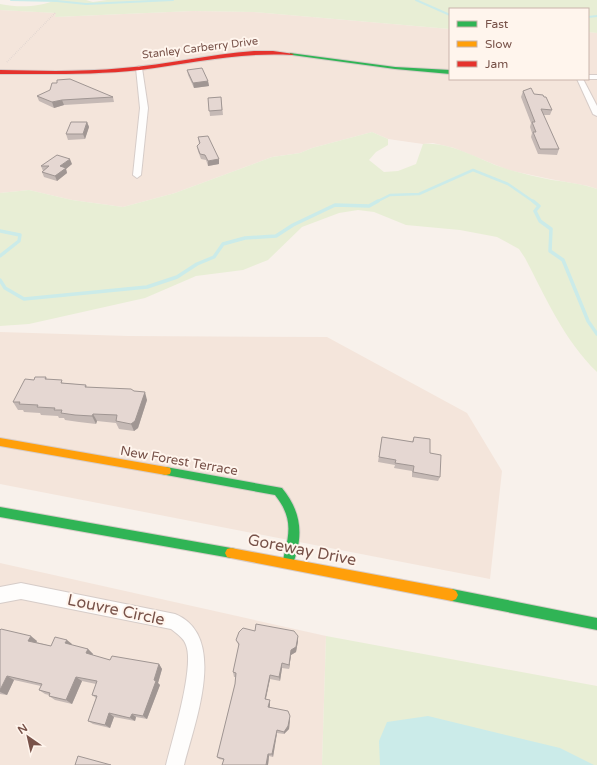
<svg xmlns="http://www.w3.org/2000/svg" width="597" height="765" font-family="'Varela Round',sans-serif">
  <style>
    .residential { fill: #f4e5db }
    .green { fill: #e8eed5 }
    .water { fill: #cbebe9 }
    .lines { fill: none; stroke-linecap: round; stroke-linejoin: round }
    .stream-far2 { stroke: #cbebe9; stroke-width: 2 }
    .stream-far1 { stroke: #cbebe9; stroke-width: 2.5 }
    .stream { stroke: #cbebe9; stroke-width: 3.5 }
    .street-casing { stroke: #d6ccc8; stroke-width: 2 }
    .fast-casing { stroke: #d7ccc8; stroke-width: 2 }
    .slow-casing { stroke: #d7ccc8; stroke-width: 2 }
    .jam-casing { stroke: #d7ccc8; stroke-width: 2 }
    .path { stroke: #dad0cd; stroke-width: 1.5; stroke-dasharray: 0.5 1.5; stroke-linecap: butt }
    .street { fill: #fefdfc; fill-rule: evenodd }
    .fast { fill: #30b455; fill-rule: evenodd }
    .slow { fill: #ff9f0a; fill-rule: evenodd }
    .jam { fill: #e5322d; fill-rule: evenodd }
    .wall { fill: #c5b9b5 }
    .shaded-wall { fill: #a09693 }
    .building { fill: #e5d7d2; stroke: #a09693 }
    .labels { text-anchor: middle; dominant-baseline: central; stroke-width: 4; stroke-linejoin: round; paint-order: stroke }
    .far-street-label { font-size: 11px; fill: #785249; stroke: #fff5ed }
    .street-label { font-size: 13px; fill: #785249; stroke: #fff5ed }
    .near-street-label { font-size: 16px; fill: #785249; stroke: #fff5ed }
  </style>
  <rect width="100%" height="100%" fill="#f8f1eb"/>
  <g class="residential">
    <path d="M0,10L57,13L55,17L193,11L254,12L450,29V79H588V32L597,33V189L588,186L550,179L508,170L454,148L433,143L423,144L388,139L372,132L312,148L300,153L272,157L175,193L123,207L72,200L29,190L0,193Z"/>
    <path d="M0,332L128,336L327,337L467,413L502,471L490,579L0,484Z"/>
    <path d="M0,563L326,636L322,765H0Z"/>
  </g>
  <g class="green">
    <path d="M57,0H86L93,2L107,0H597V33L588,32V9H450V29L254,12L193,11L55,17L56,13L0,10V4C21,8 37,7 57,0Z"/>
    <path d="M372,132L388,139V145L376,152L369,160L384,172L398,171L416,164L423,144C455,142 481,162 510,170C524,174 538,177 552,180C567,182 583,184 597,189V372C564,340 546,298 525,258L519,249L497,237L460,230L406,225L374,212L358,210L339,213L302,227L268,260L243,270L196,276L145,298L29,324L0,326V193L29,190L72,200L123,207L175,193L272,157L300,153L312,148Z"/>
    <path d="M326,636L597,686V765H322Z"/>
  </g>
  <path class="water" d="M428,716L560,748L594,765H380L379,741L387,722Z"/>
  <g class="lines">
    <g class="stream-far2">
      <path d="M11,0L57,1L86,4L173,0"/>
      <path d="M416,0L450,15"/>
      <path d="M588,17L597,16"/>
    </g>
    <path class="stream-far1" d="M376,202L390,195L419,194L473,170L508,184L534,202"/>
    <g class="stream">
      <path d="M533,201L539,206L535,211L540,221L551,229L550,251L563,260L588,321L597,334"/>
      <path d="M0,231L20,235L19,241L0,256"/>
      <path d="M0,280L5,288L24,299L147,287L177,277L197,264L214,257L223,244L245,238L276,236L293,225L335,205L369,206L378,201"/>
    </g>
    <g class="street-casing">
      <g id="street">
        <path d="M139,66L142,68L148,108L141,175L137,178L133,175L140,108L136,68Z"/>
        <rect x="588" y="75" width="9" height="4"/>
        <path d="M577,79H583L597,106V116L593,114Z"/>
        <path d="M21,583L175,614C229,636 194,724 184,765H166C172,740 195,667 186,645C184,638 176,633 171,629L21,599L0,603V587Z"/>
      </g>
    </g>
    <g class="fast-casing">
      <g id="fast">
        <path d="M290,53L395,67L450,70V74L395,69L292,55L290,54Z"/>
        <path d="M166,467L282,488C302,512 304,537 292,566L288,568L284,566C282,561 284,556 285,551C291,528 290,514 275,495L166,475L162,474L161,471L162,468Z"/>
        <path d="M0,507L231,548L235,549L237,553L235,557L231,558L0,517Z"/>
        <path d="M452,589L597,618V630L452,601L448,599L446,595L448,591Z"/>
      </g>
    </g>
    <g class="slow-casing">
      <g id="slow">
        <path d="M0,438L166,467L170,468L171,471L170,474L166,475L0,446Z"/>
        <path d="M231,548L452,589L456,591L458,595L456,599L452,601L231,558L227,557L225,553L227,549Z"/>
      </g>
    </g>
    <g class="jam-casing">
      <path id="jam" d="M254,51H273L294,54L292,55C239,52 192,63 140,70C94,75 47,74 0,74V70C41,71 82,72 123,68C167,65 210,54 254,51Z"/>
    </g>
    <path class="path" d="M7,62L55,13"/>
    <use href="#street" class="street"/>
    <use href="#fast" class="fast"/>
    <use href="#slow" class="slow"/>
    <use href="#jam" class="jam"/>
  </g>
  <g class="wall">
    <path d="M187,70L208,81L209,86L194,88L188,75Z"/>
    <path d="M523,91L544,97L552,110L550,115H543L559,149L557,155L538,154L531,137L532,133L530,127L531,123L521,97Z"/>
    <path d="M37,96L113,97L114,102L64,105L54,108L39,101Z"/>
    <path d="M221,97L223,115L210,116L208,98Z"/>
    <path d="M87,122L89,127L85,139L68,140L66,134Z"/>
    <path d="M198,137L219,164L208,166L206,160L201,159L198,151L197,146L199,144Z"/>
    <path d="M72,164L66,169L67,173L57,181L44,177L42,172L43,171L41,166Z"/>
    <path d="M46,377L47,379L64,383L86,385L87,387L134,391L147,400L138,428L134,431L119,429L116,423L97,421L96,424L79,422L65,420L64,418H59L58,416L41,415L40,413L24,412L23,410H18L13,402L34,380Z"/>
    <path d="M382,437L412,442L414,437L430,453L440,477L438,481L412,477V471L394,468L395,465L378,462Z"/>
    <path d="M0,630L37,641L36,642L51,646L72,644V645L88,649L93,654L92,655L110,660L159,664L162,669L158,683L160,685L147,719L136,717L135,721L114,717L110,728L93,724L88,721L96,698L92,695L96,684L82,681L72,704L55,700L49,696V695L45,694L39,690L41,686L14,680L7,695L0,694Z"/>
    <path d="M236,640L298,641L296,652L291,655L289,669L282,668L280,681L270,679L266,699L270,704V707L290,716V719L289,729L284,734L277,733L273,757L269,756L268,765H222L224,760L219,759L217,757L235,684L236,677H234L233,672L239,646Z"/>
  </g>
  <g class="shaded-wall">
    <path d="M208,81L209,86L194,88L193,83Z"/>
    <path d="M62,100L64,105L54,108L52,102Z"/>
    <path d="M87,122L89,127L85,139L83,134Z"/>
    <path d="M70,159L72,164L66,169L67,173L57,181L55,176L60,166Z"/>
    <path d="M219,159V164L208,166V161Z"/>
    <path d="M145,392L147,400L138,428L134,431L131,424Z"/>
    <path d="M93,414L97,421L96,424L92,416Z"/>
    <path d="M31,636L37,641L35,645L28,641Z"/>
    <path d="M298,636V641L296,652L291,655L289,669V665L291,650Z"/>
    <path d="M67,640L72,644L70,648L65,643Z"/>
    <path d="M88,649L93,654L91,658L86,653Z"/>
    <path d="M282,663V668L280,681L279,677Z"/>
    <path d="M159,664L162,669L158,683L160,685L147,719L143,716Z"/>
    <path d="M270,675V679L265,702V699Z"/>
    <path d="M7,676L14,680L7,695L0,692V690Z"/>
    <path d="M76,677L82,681L72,704L66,700Z"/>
    <path d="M270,700V704L269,710L268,707Z"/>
    <path d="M109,713L114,717L110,728L105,725Z"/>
    <path d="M132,714L136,717L135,721L130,718Z"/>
    <path d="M290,716V719L289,729L284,734V732Z"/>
    <path d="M277,730V733L273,757L272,754Z"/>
    <path d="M268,754L269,756L268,765H266Z"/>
  </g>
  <g class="building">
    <path d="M202,68L208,81L193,83L187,70Z"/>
    <path d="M70,79L113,97L62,100L52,102L37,96L50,90L52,83H57V80Z"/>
    <path d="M531,88L534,94L543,95L544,97H546L552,110L541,109L559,149H540L533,132H536L532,122H535L523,91Z"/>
    <path d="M221,97L222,110L209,111L208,98Z"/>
    <path d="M71,122H87L83,134H66Z"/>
    <path d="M208,136L219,159L208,161L205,155L200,154L197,146L200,143L198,137Z"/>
    <path d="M57,155L70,159L60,166L66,168L55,176L42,172L49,166H41Z"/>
    <path d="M35,377H46L45,379L62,380L61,383L86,385L85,387L131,389L134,391L145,392L135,421L131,424L116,421L117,415L93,414L92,416L75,415L61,413L62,410H54L55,408L37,407L38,405L19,404L20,402H13L25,379L34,380Z"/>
    <path d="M382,437L413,442L414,437L430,439V453L441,455L440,477L413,472L414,466L395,463L396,460L379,457Z"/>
    <path d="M256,624L294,631L298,636L296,647L291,650L289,665L282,663L279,677L270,675L265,699L270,700L268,707L288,711L290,716L288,726L284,732L277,730L272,754H268L266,765H222L224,759L217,757L235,684L236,673L233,672L239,644L236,640L239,632L243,628L255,631Z"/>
    <path d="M1,629L31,636L28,641L51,646L55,637L67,640L65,643L88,649L86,653L110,660L112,656L159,664L154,680L156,681L143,716L132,714L130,718L109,713L105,725L88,721L97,696L92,695L97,681L76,677L66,700L49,696L50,693L39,690L42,684L7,676L0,690V630Z"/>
    <path d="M78,756L111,765H75Z"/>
  </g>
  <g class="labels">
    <g class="far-street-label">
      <text transform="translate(200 48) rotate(-7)">Stanley Carberry Drive</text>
    </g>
    <g class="street-label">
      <text transform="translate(179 461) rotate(10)">New Forest Terrace</text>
    </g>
    <g class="near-street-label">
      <text transform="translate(302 550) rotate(11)">Goreway Drive</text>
      <text transform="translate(116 610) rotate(12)">Louvre Circle</text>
    </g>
  </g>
  <rect x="449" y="8" width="140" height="72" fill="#fff5ed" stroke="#c9b4ab"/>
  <rect x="457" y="21" width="20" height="6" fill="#30b455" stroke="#c9b4ab"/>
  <text x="485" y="28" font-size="12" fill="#785249">Fast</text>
  <rect x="457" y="41" width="20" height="6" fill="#ff9f0a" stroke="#c9b4ab"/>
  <text x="485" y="48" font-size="12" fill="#785249">Slow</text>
  <rect x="457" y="61" width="20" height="6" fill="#e5322d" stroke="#c9b4ab"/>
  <text x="485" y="68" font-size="12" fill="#785249">Jam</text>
  <g transform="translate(28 737) rotate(326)" stroke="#fff5ed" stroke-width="3" paint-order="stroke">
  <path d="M0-3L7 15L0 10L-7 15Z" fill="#785249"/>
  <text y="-6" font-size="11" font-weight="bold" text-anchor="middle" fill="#785249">N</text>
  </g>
</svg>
